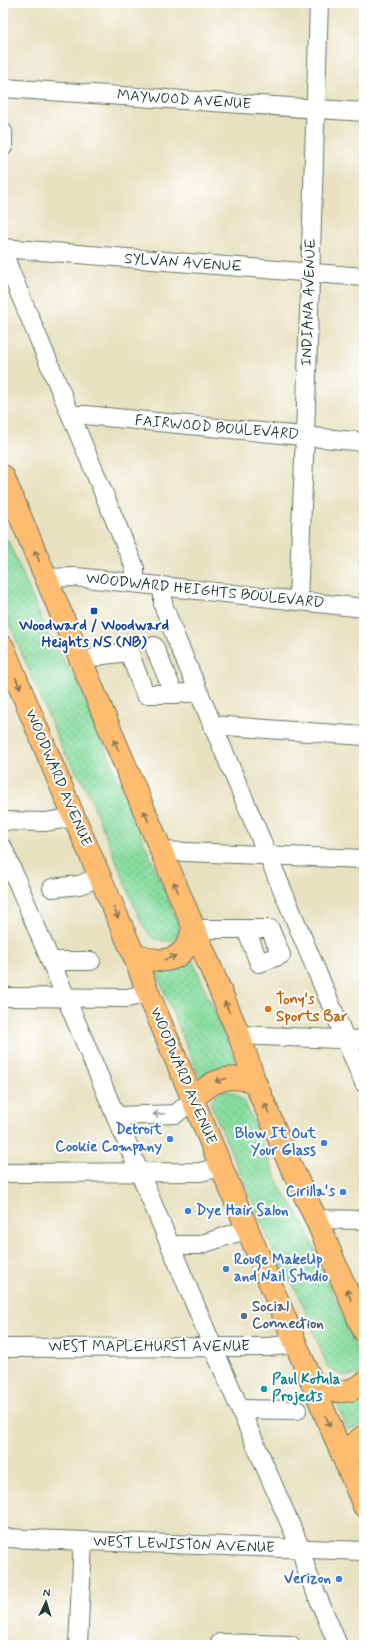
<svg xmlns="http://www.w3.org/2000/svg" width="367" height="1648" font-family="Mynerve,sans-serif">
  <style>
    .grass { fill: url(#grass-dots); stroke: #548d6a }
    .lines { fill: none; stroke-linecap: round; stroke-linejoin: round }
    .minor-casing { stroke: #657665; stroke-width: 20 }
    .major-casing { stroke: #657665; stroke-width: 24 }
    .minor { stroke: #fff; stroke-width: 18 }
    .major { stroke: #febc70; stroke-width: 22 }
    .oneway { stroke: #83764f }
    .oneway2 { stroke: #8f9e9a }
    .transit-dot { fill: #1a4fb4; stroke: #fff; stroke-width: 1.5 }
    .food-dot { fill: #e8710a; stroke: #fff; stroke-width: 1.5 }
    .shop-dot { fill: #3f7fe0; stroke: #fff; stroke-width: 1.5 }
    .service-dot { fill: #5c6f8a; stroke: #fff; stroke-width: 1.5 }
    .culture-dot { fill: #0f9aa8; stroke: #fff; stroke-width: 1.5 }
    .labels { text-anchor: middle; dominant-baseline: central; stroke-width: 4; stroke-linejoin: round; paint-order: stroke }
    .street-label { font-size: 15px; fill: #1f3d34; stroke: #fff }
    .transit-label { font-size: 15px; font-weight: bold; fill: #164399; stroke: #fff }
    .food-label { font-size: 15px; font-weight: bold; fill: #c56008; stroke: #fff; text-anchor: start }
    .shop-label { font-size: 15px; font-weight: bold; fill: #366cbe; stroke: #fff; text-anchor: end }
    .service-label { font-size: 15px; font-weight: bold; fill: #4e5e75; stroke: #fff; text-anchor: start }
    .culture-label { font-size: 15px; font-weight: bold; fill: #0d838f; stroke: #fff; text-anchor: start }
  </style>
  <defs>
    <pattern id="grass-dots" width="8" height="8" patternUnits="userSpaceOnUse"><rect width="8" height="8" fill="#88dd9f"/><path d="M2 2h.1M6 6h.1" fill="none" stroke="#6fb482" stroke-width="1.8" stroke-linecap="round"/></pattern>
  </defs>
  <rect width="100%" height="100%" fill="#fff"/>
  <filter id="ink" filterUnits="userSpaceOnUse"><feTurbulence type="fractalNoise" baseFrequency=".025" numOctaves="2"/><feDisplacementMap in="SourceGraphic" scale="8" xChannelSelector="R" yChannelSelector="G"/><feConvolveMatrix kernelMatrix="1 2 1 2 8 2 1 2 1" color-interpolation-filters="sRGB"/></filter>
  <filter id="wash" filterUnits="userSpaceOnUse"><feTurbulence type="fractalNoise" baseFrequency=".012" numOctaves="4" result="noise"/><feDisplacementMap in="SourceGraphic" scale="16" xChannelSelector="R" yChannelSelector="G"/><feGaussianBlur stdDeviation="0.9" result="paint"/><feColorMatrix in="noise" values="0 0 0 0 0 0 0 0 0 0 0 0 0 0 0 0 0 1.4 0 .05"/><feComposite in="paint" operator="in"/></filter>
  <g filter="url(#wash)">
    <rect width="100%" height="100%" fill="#e7e1bf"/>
    <g class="grass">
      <path d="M3,538L9,542L49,636L79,685L178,924L179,933L173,941C154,942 151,938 141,922L87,790L61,746L3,609Z"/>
      <path d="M190,954L239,1070C224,1068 211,1068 200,1078L153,965Z"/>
      <path d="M222,1091C233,1091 238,1094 245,1103L280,1187L303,1221L363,1366L360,1374C345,1378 341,1376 328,1368L299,1295L278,1261L210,1103L215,1095Z"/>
      <path d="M364,1396V1424L348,1430L334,1398Z"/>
    </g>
  </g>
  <g filter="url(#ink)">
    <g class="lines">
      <g class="minor-casing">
        <g id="minor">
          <path d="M3,88L364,112"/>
          <path d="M3,132V147"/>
          <path d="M3,248L364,277"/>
          <path d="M3,251L11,273L135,568V583"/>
          <path d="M71,415H85L364,442"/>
          <path d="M46,578L76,577L364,608"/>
          <path d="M163,586V604L175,636L364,1083"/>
          <path d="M298,601L305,436L319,3"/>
          <path d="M154,646L174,694"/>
          <path d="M80,662L103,655L129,652L145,694H174L198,692"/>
          <path d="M212,725L364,736"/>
          <path d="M3,821L46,822L74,817"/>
          <path d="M3,848L213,1347L301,1549L307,1572L338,1645"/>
          <path d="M161,851L364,859"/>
          <path d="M52,888L79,885L100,877"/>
          <path d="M193,929H270L281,955L259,963L246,929"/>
          <path d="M50,961H91"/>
          <path d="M3,997L127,998L148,993"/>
          <path d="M239,1035L364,1040"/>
          <path d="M116,1116L176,1114L193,1099"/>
          <path d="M3,1173L200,1172L221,1167"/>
          <path d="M316,1219L364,1220"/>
          <path d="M170,1245H199L248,1229"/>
          <path d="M3,1348L268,1347L295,1344"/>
          <path d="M241,1409L297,1410"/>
          <path d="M3,1538L364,1551"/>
          <path d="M220,1643L291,1645"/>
          <path d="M78,1645L83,1541"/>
        </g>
      </g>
      <g class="major-casing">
        <g id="major">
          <path d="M3,476L239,1035L255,1082L287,1158L316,1219L364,1331"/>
          <path d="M3,647L74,817L133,953L148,993L364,1506"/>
          <path d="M133,953C150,960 170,966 184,950C188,945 191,936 193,929"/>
          <path d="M193,1099C212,1080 229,1073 255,1082"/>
          <path d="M313,1385C331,1391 347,1396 364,1383"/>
          <path d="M345,1461L355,1443L364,1436"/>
        </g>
      </g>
      <use href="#minor" class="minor"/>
      <use href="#major" class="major"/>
    </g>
    <defs><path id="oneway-shaft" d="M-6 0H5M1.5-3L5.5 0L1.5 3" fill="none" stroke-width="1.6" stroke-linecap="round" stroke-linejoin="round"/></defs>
    <g class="oneway">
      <use href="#oneway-shaft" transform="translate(37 556) rotate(-113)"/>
      <use href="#oneway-shaft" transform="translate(18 683) rotate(67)"/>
      <use href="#oneway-shaft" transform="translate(116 745) rotate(-113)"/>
      <use href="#oneway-shaft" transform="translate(146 816) rotate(-113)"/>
      <use href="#oneway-shaft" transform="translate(176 887) rotate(-113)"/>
      <use href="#oneway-shaft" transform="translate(116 913) rotate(67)"/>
      <use href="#oneway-shaft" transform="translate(170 958) rotate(-18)"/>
      <use href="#oneway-shaft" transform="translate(227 1007) rotate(-113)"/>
      <use href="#oneway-shaft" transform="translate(221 1080) rotate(165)"/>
      <use href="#oneway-shaft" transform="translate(267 1109) rotate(-113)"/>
      <use href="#oneway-shaft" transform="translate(349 1295) rotate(-113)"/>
      <use href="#oneway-shaft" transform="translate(328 1421) rotate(67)"/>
    </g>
    <use class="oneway2" href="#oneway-shaft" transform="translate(159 1114) rotate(177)"/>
  </g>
  <rect class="transit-dot" x="90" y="607" width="8" height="8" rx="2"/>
  <circle class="food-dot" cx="268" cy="1009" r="4"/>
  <g class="shop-dot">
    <circle cx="170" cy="1139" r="4"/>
    <circle cx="324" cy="1143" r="4"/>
    <circle cx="343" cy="1192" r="4"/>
    <circle cx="188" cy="1211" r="4"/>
    <circle cx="226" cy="1269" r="4"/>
    <circle cx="339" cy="1579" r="4"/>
  </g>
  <circle class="service-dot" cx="244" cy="1316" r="4"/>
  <circle class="culture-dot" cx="264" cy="1389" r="4"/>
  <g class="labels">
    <g class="street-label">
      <text transform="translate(184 100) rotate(4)">MAYWOOD AVENUE</text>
      <text transform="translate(183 263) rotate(4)">SYLVAN AVENUE</text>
      <text transform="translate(309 302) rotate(-88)">INDIANA AVENUE</text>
      <text transform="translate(217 428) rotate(5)">FAIRWOOD BOULEVARD</text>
      <text transform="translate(205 591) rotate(6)">WOODWARD HEIGHTS BOULEVARD</text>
      <text transform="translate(58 778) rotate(67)">WOODWARD AVENUE</text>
      <text transform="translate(183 1076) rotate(67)">WOODWARD AVENUE</text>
      <text x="149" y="1347">WEST MAPLEHURST AVENUE</text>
      <text transform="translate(184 1545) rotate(2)">WEST LEWISTON AVENUE</text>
    </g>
    <g class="transit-label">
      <text x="94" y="626">Woodward / Woodward<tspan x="94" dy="17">Heights NS (NB)</tspan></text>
    </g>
    <g class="food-label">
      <text x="276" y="1000">Tony's<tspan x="276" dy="17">Sports Bar</tspan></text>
    </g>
    <g class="shop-label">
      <text x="162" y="1130">Detroit<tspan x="162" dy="17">Cookie Company</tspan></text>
      <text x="316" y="1134">Blow It Out<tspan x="316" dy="17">Your Glass</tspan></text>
      <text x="335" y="1192">Cirilla's</text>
      <text x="196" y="1211" text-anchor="start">Dye Hair Salon</text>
      <text x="234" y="1260" text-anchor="start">Rouge MakeUp<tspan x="234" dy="17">and Nail Studio</tspan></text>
      <text x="331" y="1579">Verizon</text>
    </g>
    <g class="service-label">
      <text x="252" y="1307">Social<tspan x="252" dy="17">Connection</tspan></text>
    </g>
    <g class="culture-label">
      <text x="272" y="1380">Paul Kotula<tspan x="272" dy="17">Projects</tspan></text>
    </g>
  </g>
  <rect width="367" height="1648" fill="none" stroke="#fff" stroke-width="16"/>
  <g transform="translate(46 1602) rotate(4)" stroke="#ffffff" stroke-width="3" paint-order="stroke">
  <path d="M0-3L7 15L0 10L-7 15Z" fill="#1f3d34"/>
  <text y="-6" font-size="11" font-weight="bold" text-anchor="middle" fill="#1f3d34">N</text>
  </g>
</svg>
